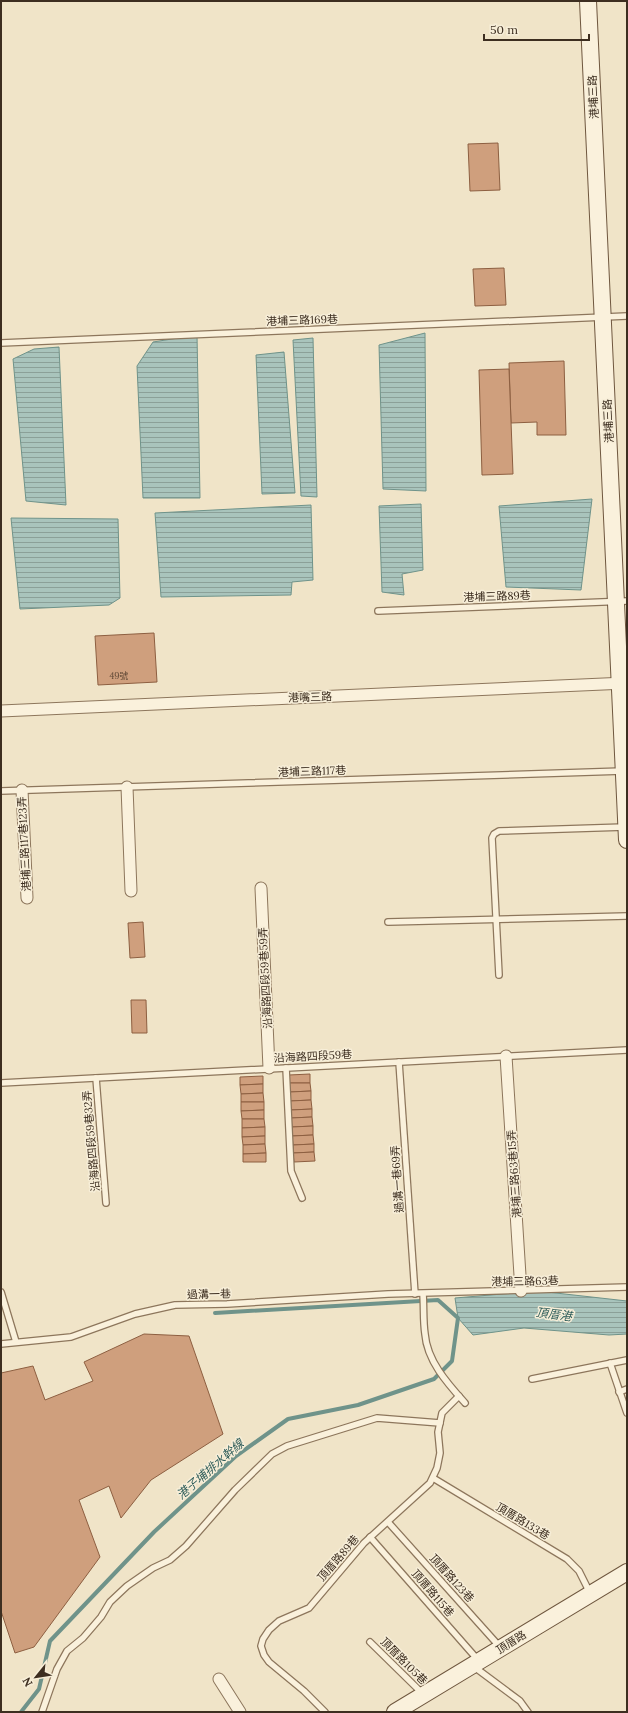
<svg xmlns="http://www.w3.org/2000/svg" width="628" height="1713" font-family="Lora,'Noto Sans TC',serif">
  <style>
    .water { fill: url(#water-rules); stroke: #6f938a }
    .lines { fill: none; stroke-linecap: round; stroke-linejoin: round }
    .stream { stroke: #6f938a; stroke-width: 4 }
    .building { fill: #cf9f7d; stroke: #8d5f41 }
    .lane-casing { stroke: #8d765c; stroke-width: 8 }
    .street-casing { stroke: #8d765c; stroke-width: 13 }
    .secondary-casing { stroke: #6f573f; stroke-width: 18 }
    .lane { stroke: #faf1dc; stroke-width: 5.5 }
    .street { stroke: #faf1dc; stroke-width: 11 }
    .secondary { stroke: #faf1dc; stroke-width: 16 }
    .labels { text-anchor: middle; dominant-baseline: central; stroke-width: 3; stroke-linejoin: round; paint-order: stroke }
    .number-label { font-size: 9px; fill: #624a37 }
    .street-label { font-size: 11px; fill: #3d2e20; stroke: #f7eed8 }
    .water-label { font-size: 12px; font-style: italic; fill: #2f5d5a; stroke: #f7eed8 }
  </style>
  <defs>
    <pattern id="water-rules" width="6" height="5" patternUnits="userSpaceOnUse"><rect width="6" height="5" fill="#a9c4bc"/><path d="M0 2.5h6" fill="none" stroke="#8ba098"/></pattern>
  </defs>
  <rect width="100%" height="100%" fill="#f0e4c8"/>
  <g class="water">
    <path d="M425,333L426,491L383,489L379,345Z"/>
    <path d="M197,335L200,498H143L137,366L153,342Z"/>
    <path d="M313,338L317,497L301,496L293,340Z"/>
    <path d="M59,347L66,505L26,501L13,359L34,349Z"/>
    <path d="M284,352L295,493L262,494L256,355Z"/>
    <path d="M592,499L581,590L506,587L499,506Z"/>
    <path d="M421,504L423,570L402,574L404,595L382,592L379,506Z"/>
    <path d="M311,505L313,580L292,582L291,595L161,597L155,513Z"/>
    <path d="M11,518L118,519L120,598L109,605L20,609Z"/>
    <path d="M538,1291L627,1301V1334L609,1335L524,1328L473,1335L458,1318L455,1298Z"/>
  </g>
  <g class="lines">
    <path class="stream" d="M21,1712L39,1689L50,1641L154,1532L236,1456L288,1419L358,1405L434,1379L452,1361L458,1318L438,1300L215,1313"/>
  </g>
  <g class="building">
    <path d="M498,143L500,190L470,191L468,144Z"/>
    <path d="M504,268L506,305L475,306L473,269Z"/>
    <path d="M564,361L566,435H537V422L511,423L509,363Z"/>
    <path d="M509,369L513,474L482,475L479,370Z"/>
    <path d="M154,633L157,682L98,685L95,636Z"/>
    <path d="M143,922L145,957L130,958L128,923Z"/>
    <path d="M131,1000H146L147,1033H132Z"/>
    <path d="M310,1074V1083H289V1075Z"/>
    <path d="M263,1076V1084L240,1085V1077Z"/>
    <path d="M289,1083H310L311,1091L290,1092Z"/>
    <path d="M263,1084V1093L241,1094L240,1085Z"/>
    <path d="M311,1091V1100L290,1101V1092Z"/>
    <path d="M263,1093L264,1102H241V1094Z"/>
    <path d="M311,1100L312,1109L291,1110L290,1101Z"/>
    <path d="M241,1102H264V1110L241,1111Z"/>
    <path d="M312,1109V1117L291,1118V1110Z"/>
    <path d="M264,1110V1119H242L241,1111Z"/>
    <path d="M312,1117L313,1126L292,1127L291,1118Z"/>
    <path d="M242,1119H264L265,1127L242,1128Z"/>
    <path d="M313,1126V1135L292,1136V1127Z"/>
    <path d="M265,1127V1136L242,1137V1128Z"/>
    <path d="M313,1135L314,1144L293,1145L292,1136Z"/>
    <path d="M265,1136V1144L243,1145L242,1137Z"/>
    <path d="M265,1144L266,1153L243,1154V1145Z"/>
    <path d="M314,1144V1152L293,1153V1145Z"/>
    <path d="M314,1152L315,1161L294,1162L293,1153Z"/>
    <path d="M266,1153V1162H243V1154Z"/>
    <path d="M144,1334L189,1336L223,1434L151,1480L121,1518L109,1486L79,1500L100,1557L34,1647L15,1653L1,1611V1373L33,1366L45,1400L93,1381L84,1362Z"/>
  </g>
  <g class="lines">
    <g class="lane-casing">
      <g id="lane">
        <path d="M1,343L627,316"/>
        <path d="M378,611L627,601"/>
        <path d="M1,791L623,771"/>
        <path d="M388,922L627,916"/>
        <path d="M499,975L492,838L494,834L499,831L625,827"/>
        <path d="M399,1062L415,1294"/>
        <path d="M286,1068L291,1171L302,1198"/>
        <path d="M96,1078L106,1203"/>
        <path d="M1,1083L627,1050"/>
        <path d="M1,1292L16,1342"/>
        <path d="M423,1294C424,1307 423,1321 425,1334C427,1361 448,1384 465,1403"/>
        <path d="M1,1344L71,1337L135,1314L175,1305L227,1304L388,1294L627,1287"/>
        <path d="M610,1363L627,1413"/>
        <path d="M532,1379L627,1360"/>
        <path d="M619,1392L627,1389"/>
        <path d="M433,1478L567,1559L579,1571L590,1593"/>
        <path d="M388,1522L500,1647"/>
        <path d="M370,1537L478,1660"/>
        <path d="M370,1642L422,1693"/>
        <path d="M473,1666L520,1701L528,1712"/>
        <path d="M42,1712L57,1669L67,1651L83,1638L101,1617L110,1602L127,1586L153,1568L170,1560L186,1546L235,1490L272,1454L287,1446L377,1418L440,1423"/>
        <path d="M325,1712L304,1691L269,1662L264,1655L261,1646L263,1639L269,1630L279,1621L309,1608L364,1543L430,1483L437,1468L440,1453L438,1432L442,1413L459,1396"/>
      </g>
    </g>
    <g class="street-casing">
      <g id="street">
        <path d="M1,711L626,683"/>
        <path d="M127,787L131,891"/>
        <path d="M22,790L27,898"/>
        <path d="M261,888L269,1068"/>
        <path d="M506,1056L521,1291"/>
        <path d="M219,1679L240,1712"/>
      </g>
    </g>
    <g class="secondary-casing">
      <g id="secondary">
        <path d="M588,1L627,840"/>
        <path d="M395,1712L627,1572"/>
      </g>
    </g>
    <use href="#lane" class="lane"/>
    <use href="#street" class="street"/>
    <use href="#secondary" class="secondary"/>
  </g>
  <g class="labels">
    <g class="number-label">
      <text x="119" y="675">49號</text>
    </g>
    <g class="street-label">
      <text transform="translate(593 97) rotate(-93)">港埔三路</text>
      <text transform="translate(302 320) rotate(-2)">港埔三路169巷</text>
      <text transform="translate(608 421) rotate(-93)">港埔三路</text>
      <text transform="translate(497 596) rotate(-2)">港埔三路89巷</text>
      <text transform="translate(310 697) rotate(-2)">港嘴三路</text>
      <text transform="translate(312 771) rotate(-2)">港埔三路117巷</text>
      <text transform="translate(24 844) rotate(-93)">港埔三路117巷123弄</text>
      <text transform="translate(265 978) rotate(-93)">沿海路四段59巷59弄</text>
      <text transform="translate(313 1056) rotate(-3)">沿海路四段59巷</text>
      <text transform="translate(91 1141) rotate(-95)">沿海路四段59巷32弄</text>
      <text transform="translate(514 1174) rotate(-94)">港埔三路63巷15弄</text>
      <text transform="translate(397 1179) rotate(-94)">過溝一巷69弄</text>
      <text transform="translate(525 1281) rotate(-1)">港埔三路63巷</text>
      <text transform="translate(209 1294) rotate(-1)">過溝一巷</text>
      <text transform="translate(523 1521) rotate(31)">頂厝路133巷</text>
      <text transform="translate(338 1558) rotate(-49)">頂厝路89巷</text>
      <text transform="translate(452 1578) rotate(48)">頂厝路123巷</text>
      <text transform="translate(433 1593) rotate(49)">頂厝路115巷</text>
      <text transform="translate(511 1642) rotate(-32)">頂厝路</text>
      <text transform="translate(404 1661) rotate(45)">頂厝路105巷</text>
    </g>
    <g class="water-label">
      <text transform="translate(554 1314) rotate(7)">頂厝港</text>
      <text transform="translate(210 1469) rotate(-41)">港子埔排水幹線</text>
    </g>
  </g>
  <rect width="628" height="1713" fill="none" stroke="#3d2e20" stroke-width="4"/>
  <g transform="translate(36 1677) rotate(240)" stroke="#f7eed8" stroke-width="3" paint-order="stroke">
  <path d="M0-3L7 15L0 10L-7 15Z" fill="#3d2e20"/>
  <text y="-6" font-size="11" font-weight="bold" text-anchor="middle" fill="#3d2e20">N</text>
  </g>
  <path d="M484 34v6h105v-6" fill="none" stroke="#3d2e20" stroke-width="2"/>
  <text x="490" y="34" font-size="12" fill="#3d2e20" stroke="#f7eed8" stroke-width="3" paint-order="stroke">50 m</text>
</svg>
